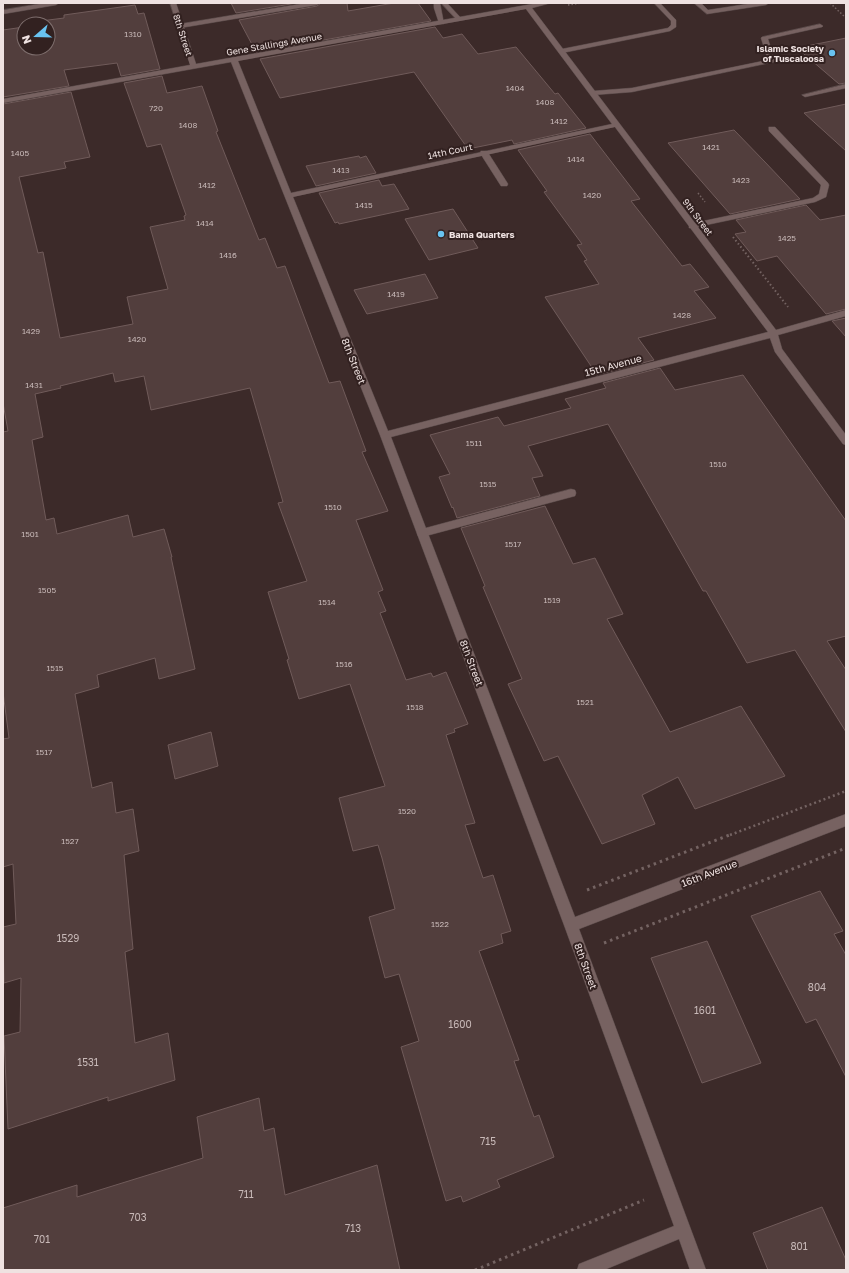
<svg xmlns="http://www.w3.org/2000/svg" width="849" height="1273" font-family="'Golos Text',sans-serif">
  <style>
    .building { fill: #523e3d; stroke: #705b5a }
    .lines { fill: none; stroke-linecap: round; stroke-linejoin: round }
    .service-casing { stroke: #584948; stroke-width: 1 }
    .minor-casing { stroke: #584948; stroke-width: 1 }
    .path-far3 { stroke: #746362; stroke-width: 1.5; stroke-dasharray: 1.5 2; stroke-linecap: butt }
    .path-far2 { stroke: #746362; stroke-width: 2; stroke-dasharray: 1.5 2.5; stroke-linecap: butt }
    .path-far1 { stroke: #746362; stroke-width: 2.5; stroke-dasharray: 2 3; stroke-linecap: butt }
    .path { stroke: #746362; stroke-width: 3; stroke-dasharray: 2.5 4; stroke-linecap: butt }
    .service { fill: #776261; fill-rule: evenodd }
    .minor { fill: #776261; fill-rule: evenodd }
    .poi-dot { fill: #69c3f1; stroke: #322120; stroke-width: 1.5 }
    .labels { text-anchor: middle; dominant-baseline: central; stroke-width: 4; stroke-linejoin: round; paint-order: stroke }
    .number-label { font-size: 8px; fill: #c8b9b8 }
    .far-street-label { font-size: 9px; fill: #efe2e1; stroke: #322120 }
    .far-poi-label { font-size: 9px; font-weight: bold; fill: #efe2e1; stroke: #322120; text-anchor: end }
    .street-label { font-size: 10px; fill: #efe2e1; stroke: #322120 }
    .near-number-label { font-size: 10px; fill: #c8b9b8 }
  </style>
  <rect width="100%" height="100%" fill="#3c2a29"/>
  <g class="building">
    <path d="M231,3H297L236,13Z"/>
    <path d="M321,3H347L348,11L394,3H418L431,21L256,52L239,20L317,6Z"/>
    <path d="M135,5L138,14L144,13L160,69L121,76L117,63L64,70L69,86L3,97V30L24,27V48H48V24H33V22L64,18V15Z"/>
    <path d="M435,27L443,38L462,34L478,54L516,47L555,94L558,93L586,128L514,144L512,140L468,149L414,72L280,98L260,59Z"/>
    <path d="M846,38V83L839,84L797,48Z"/>
    <path d="M162,76L167,93L202,86L218,131L216,132L259,240L265,238L277,268L285,266L329,383L340,381L366,451L362,452L388,511L356,520L383,590L378,592L386,611L380,613L406,680L431,673L433,677L446,672L468,724L454,729L455,732L446,735L475,823L465,825L483,878L493,875L511,931L501,934L503,943L479,951L519,1060L514,1061L534,1117L539,1115L554,1157L497,1180L500,1187L463,1202L461,1196L446,1201L401,1047L419,1041L399,974L385,978L369,917L395,909L382,858L378,845L353,851L339,798L385,786L350,684L299,699L287,660L289,659L268,592L307,581L278,503L283,502L250,388L151,410L144,376L115,382L113,373L60,386L61,388L35,394L43,437L32,440L46,520L54,518L57,534L128,515L133,537L164,529L172,557H171L195,669L159,679L155,658L97,675L99,687L75,694L92,788L112,782L116,813L133,809L139,851L124,855L133,949L125,952L135,1043L168,1033L175,1080L108,1101V1097L8,1129L4,1036L20,1032L21,978L4,983L3,927L16,924L13,864L3,867V739L9,738L3,692V432L8,431L3,403V104L71,92L90,157L64,162L66,168L19,177L38,253L43,252L60,338L133,324L127,297L168,289L150,227L185,220L184,216L186,215L161,144L147,147L124,83Z"/>
    <path d="M846,104V151L804,113Z"/>
    <path d="M734,130L764,161L800,199L730,214L668,143Z"/>
    <path d="M590,134L640,199L631,201L682,266L690,264L709,287L694,291L716,318L638,338L654,360L597,375L545,297L599,284L584,261L587,260L577,245L582,244L544,192L547,191L518,150Z"/>
    <path d="M359,156L360,158L366,156L376,173L316,186L306,166Z"/>
    <path d="M379,180L382,186L394,184L409,209L339,224L338,222L335,223L319,193Z"/>
    <path d="M806,205L820,220L846,215V309L826,314L777,256L757,261L735,234L746,232L736,220Z"/>
    <path d="M453,209L478,248L429,260L405,219Z"/>
    <path d="M425,274L438,298L367,314L354,290Z"/>
    <path d="M846,318V337L832,321Z"/>
    <path d="M660,368L675,390L743,375L846,521V636L827,641L846,670V732L795,650L747,663L706,591H703L608,424L528,446L543,476L532,478L540,496L457,518L453,507L452,508L439,477L450,474L430,435L498,417L504,426L571,408L565,399L606,388L603,383Z"/>
    <path d="M545,506L573,564L595,558L623,614L607,619L670,732L741,706L785,776L695,809L678,777L642,795L655,824L602,844L558,756L544,761L508,684L522,679L483,587L485,586L461,528Z"/>
    <path d="M211,732L218,766L175,779L168,745Z"/>
    <path d="M820,891L843,931L834,934L846,955V1077L816,1019L806,1023L751,916Z"/>
    <path d="M707,941L761,1063L702,1083L651,958Z"/>
    <path d="M259,1098L264,1131L274,1128L285,1195L377,1165L400,1270H3V1208L77,1185V1197L203,1158L197,1117Z"/>
    <path d="M822,1207L846,1260V1270H768L753,1233Z"/>
  </g>
  <g class="lines">
    <g class="service-casing">
      <g id="service">
        <path d="M306,3H320L317,5L180,28L177,26L180,24Z"/>
        <path d="M434,3H440L444,24L439,23L434,8Z"/>
        <path d="M441,3H447L461,18V20H457Z"/>
        <path d="M654,3H660L676,20V27L670,31L562,53L559,51L562,49L668,28L671,25V21Z"/>
        <path d="M694,3H701L708,10L754,3H769L766,5L707,14Z"/>
        <path d="M820,24L823,26L822,27L768,39L775,61L774,62L632,92L593,95L590,93L593,91L632,88L768,60L761,38L762,37Z"/>
        <path d="M846,84V88L805,97L802,95Z"/>
        <path d="M769,127H775L828,183L829,185L826,197L815,202L692,228H689V224L813,198L819,194L821,185L769,131Z"/>
        <path d="M481,151H487L508,184L507,186H501L480,153Z"/>
        <path d="M571,489L575,490L576,493L575,496L422,537L418,536L417,533L418,530L422,529Z"/>
      </g>
    </g>
    <g class="minor-casing">
      <g id="minor">
        <path d="M45,3H59L56,5L3,14V10Z"/>
        <path d="M170,3H176L196,64L538,3H551L532,8L776,330L846,310V316L778,335L782,349L846,435V445L843,444L775,352L770,338L391,437L575,917L846,814V826L579,929L706,1270H690L679,1239L604,1270H577L579,1264L674,1226L564,925L380,435L231,62L3,103V99L190,65ZM526,9L612,124L291,193L238,61ZM615,127L768,332L388,431L293,197Z"/>
      </g>
    </g>
    <g class="path-far3">
      <path d="M830,3L846,18"/>
      <path d="M568,5L582,3"/>
      <path d="M698,193L705,202"/>
    </g>
    <path class="path-far2" d="M733,237L788,307"/>
    <path class="path-far1" d="M730,835L846,791"/>
    <g class="path">
      <path d="M587,890L732,834"/>
      <path d="M604,943L846,848"/>
      <path d="M475,1270L644,1200"/>
    </g>
    <use href="#service" class="service"/>
    <use href="#minor" class="minor"/>
  </g>
  <g class="poi-dot">
    <circle cx="832" cy="53" r="4"/>
    <circle cx="441" cy="234" r="4"/>
  </g>
  <g class="labels">
    <g class="number-label">
      <text x="133" y="34">1310</text>
      <text x="515" y="88">1404</text>
      <text x="545" y="102">1408</text>
      <text x="156" y="108">720</text>
      <text x="559" y="121">1412</text>
      <text x="188" y="125">1408</text>
      <text x="711" y="147">1421</text>
      <text x="20" y="153">1405</text>
      <text x="576" y="159">1414</text>
      <text x="341" y="170">1413</text>
      <text x="741" y="180">1423</text>
      <text x="207" y="185">1412</text>
      <text x="592" y="195">1420</text>
      <text x="364" y="205">1415</text>
      <text x="205" y="223">1414</text>
      <text x="787" y="238">1425</text>
      <text x="228" y="255">1416</text>
      <text x="396" y="294">1419</text>
      <text x="682" y="315">1428</text>
      <text x="31" y="331">1429</text>
      <text x="137" y="339">1420</text>
      <text x="34" y="385">1431</text>
      <text x="474" y="443">1511</text>
      <text x="718" y="464">1510</text>
      <text x="488" y="484">1515</text>
      <text x="333" y="507">1510</text>
      <text x="30" y="534">1501</text>
      <text x="513" y="544">1517</text>
      <text x="47" y="590">1505</text>
      <text x="552" y="600">1519</text>
      <text x="327" y="602">1514</text>
      <text x="344" y="664">1516</text>
      <text x="55" y="668">1515</text>
      <text x="585" y="702">1521</text>
      <text x="415" y="707">1518</text>
      <text x="44" y="752">1517</text>
      <text x="407" y="811">1520</text>
      <text x="70" y="841">1527</text>
      <text x="440" y="924">1522</text>
    </g>
    <g class="far-street-label">
      <text transform="translate(183 35) rotate(72)">8th Street</text>
      <text transform="translate(274 44) rotate(-10)">Gene Stallings Avenue</text>
      <text transform="translate(450 151) rotate(-12)">14th Court</text>
      <text transform="translate(698 217) rotate(53)">9th Street</text>
    </g>
    <g class="far-poi-label">
      <text x="824" y="48">Islamic Society<tspan x="824" dy="10">of Tuscaloosa</tspan></text>
      <text x="449" y="234" text-anchor="start">Bama Quarters</text>
    </g>
    <g class="street-label">
      <text transform="translate(354 361) rotate(68)">8th Street</text>
      <text transform="translate(613 365) rotate(-15)">15th Avenue</text>
      <text transform="translate(472 663) rotate(69)">8th Street</text>
      <text transform="translate(709 873) rotate(-21)">16th Avenue</text>
      <text transform="translate(586 966) rotate(70)">8th Street</text>
    </g>
    <g class="near-number-label">
      <text x="68" y="938">1529</text>
      <text x="817" y="987">804</text>
      <text x="705" y="1010">1601</text>
      <text x="460" y="1024">1600</text>
      <text x="88" y="1062">1531</text>
      <text x="488" y="1141">715</text>
      <text x="246" y="1194">711</text>
      <text x="138" y="1217">703</text>
      <text x="353" y="1228">713</text>
      <text x="42" y="1239">701</text>
      <text x="799" y="1246">801</text>
    </g>
  </g>
  <rect width="849" height="1273" fill="none" stroke="#efe2e1" stroke-width="8"/>
  <g transform="translate(36 36) rotate(250)"><circle r="19" fill="#322120" stroke="#7e6e6d"/>
  <path d="M0-3L7 15L0 10L-7 15Z" fill="#69c3f1"/>
  <text y="-6" font-size="11" font-weight="bold" text-anchor="middle" fill="#efe2e1">N</text>
  </g>
</svg>
